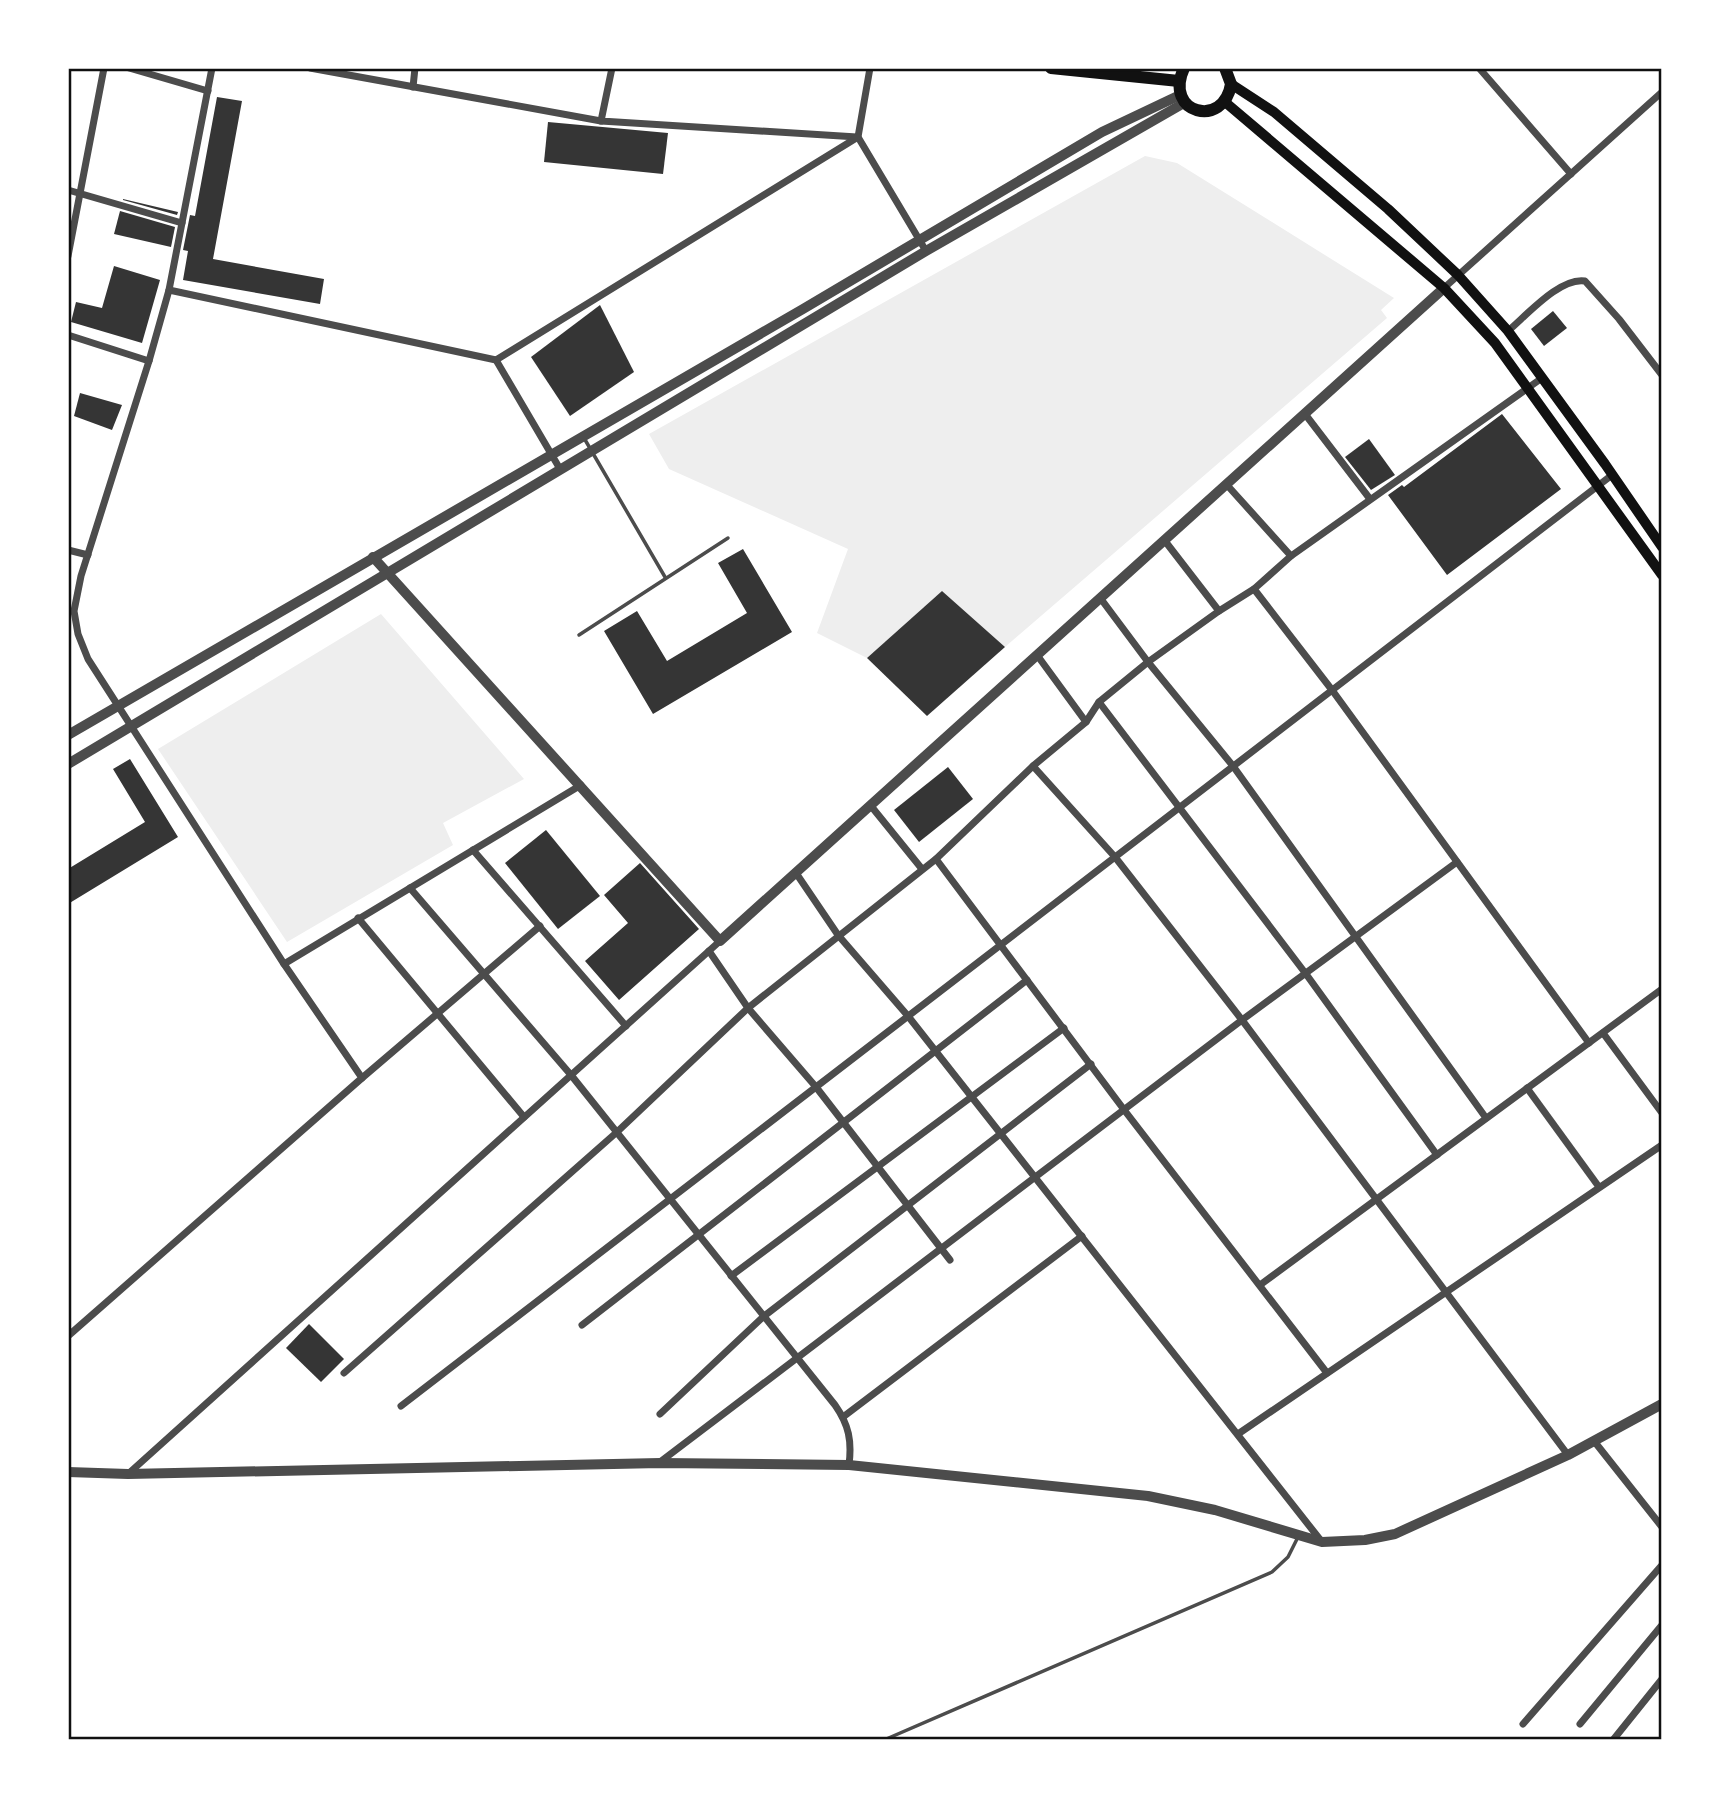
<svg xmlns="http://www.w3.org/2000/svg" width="1730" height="1808" font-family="Quicksand,sans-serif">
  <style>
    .green { fill: #eee }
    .building { fill: #353535 }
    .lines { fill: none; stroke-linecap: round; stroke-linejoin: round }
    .service { stroke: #4c4c4c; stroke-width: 3.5 }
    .minor { stroke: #4c4c4c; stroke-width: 7 }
    .tertiary { stroke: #4c4c4c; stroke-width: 10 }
    .secondary { stroke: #111; stroke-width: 10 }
    .primary { stroke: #111; stroke-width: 12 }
    .neatline { fill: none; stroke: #111; stroke-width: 2.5 }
  </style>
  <rect width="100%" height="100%" fill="#fff"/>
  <g class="green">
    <path d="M1145,156L1177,163L1394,298L1381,310L1387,318L1005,647L942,591L867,658L817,633L848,549L669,469L649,434Z"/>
    <path d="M381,614L524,779L443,823L453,845L287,942L158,749Z"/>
  </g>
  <g class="building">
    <path d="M217,97L242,101L213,259L324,279L320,304L183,280L188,251L183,250L190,215L195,216Z"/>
    <path d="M548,122L668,133L663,174L544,162Z"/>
    <path d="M123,199L178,212L177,215L123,200Z"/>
    <path d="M120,211L175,227L171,247L114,234Z"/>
    <path d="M114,266L160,280L142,343L71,322L76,302L102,308Z"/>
    <path d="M600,305L634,372L570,416L531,357Z"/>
    <path d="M1553,311L1567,328L1544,346L1531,329Z"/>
    <path d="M80,393L122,405L112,430L74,416Z"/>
    <path d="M1502,414L1561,489L1447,575L1388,495L1402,485L1404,487Z"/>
    <path d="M1369,439L1395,475L1371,490L1345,457Z"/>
    <path d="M743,549L792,632L653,714L604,631L637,611L667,661L747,613L718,563Z"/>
    <path d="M942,591L1005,647L927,716L867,658Z"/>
    <path d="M130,759L178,837L68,904V869L145,822L113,769Z"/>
    <path d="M948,767L973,799L919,842L894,810Z"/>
    <path d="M546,830L600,896L558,929L505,863Z"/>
    <path d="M640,863L699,929L619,1000L585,961L628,923L604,895Z"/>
    <path d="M309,1324L344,1359L321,1382L286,1348Z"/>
  </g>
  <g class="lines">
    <g class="service">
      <path d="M584,438L665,577"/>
      <path d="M579,635L728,538"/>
      <path d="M884,1740L1272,1572L1288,1557L1298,1537"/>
    </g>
    <g class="minor">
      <path d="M129,68L208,91"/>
      <path d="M310,68L601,121"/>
      <path d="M612,68L601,121L857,137"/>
      <path d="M870,68L858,137L926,251"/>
      <path d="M1479,68L1571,174"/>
      <path d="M413,87L415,68"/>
      <path d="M68,190L182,223"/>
      <path d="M68,256L104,68"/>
      <path d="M1444,288L1662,92"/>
      <path d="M169,290L496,360L560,469"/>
      <path d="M1508,331C1527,315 1560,277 1585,281L1619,319L1662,375"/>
      <path d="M68,335L149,361L169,290L212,68"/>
      <path d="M496,360L858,137"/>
      <path d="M1305,414L1370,499"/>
      <path d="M1227,485L1291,556"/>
      <path d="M1165,541L1219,611"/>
      <path d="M68,550L88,555"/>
      <path d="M1254,589L1332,690L1589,1043"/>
      <path d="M1101,599L1148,662L1233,766L1486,1118"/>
      <path d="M1037,655L1086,722"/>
      <path d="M1099,702L1306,974L1437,1155"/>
      <path d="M1033,766L1115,857L1242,1020L1568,1455"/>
      <path d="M871,806L922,869"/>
      <path d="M473,850L626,1026"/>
      <path d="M936,859L1125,1111L1327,1373"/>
      <path d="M796,873L838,935L908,1016L1322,1542"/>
      <path d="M410,888L571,1075L835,1405C849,1425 852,1441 849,1465"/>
      <path d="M358,918L524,1117"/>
      <path d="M709,951L748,1008L816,1087L950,1260"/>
      <path d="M284,964L581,785"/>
      <path d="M1603,1033L1662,1113"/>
      <path d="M362,1078L540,926"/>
      <path d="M1527,1088L1599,1187"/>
      <path d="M731,1276L1064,1028"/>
      <path d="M1260,1285L1662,989"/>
      <path d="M582,1325L1027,980"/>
      <path d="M68,1336L362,1078L284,964L88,659L78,634L74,611L81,576L149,361"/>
      <path d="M344,1373L617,1132L748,1008L936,859L1033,766L1086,722L1099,702L1148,662L1219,611L1254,589L1291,556L1542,378"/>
      <path d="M401,1406L1612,475"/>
      <path d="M660,1414L763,1317L1091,1064"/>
      <path d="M843,1417L1082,1236"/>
      <path d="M1238,1434L1662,1145"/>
      <path d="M1594,1441L1662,1527"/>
      <path d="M660,1462L1242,1020L1457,862"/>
      <path d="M128,1474L720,941"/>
      <path d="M1523,1724L1662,1565"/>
      <path d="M1580,1724L1662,1625"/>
      <path d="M1613,1740L1662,1679"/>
    </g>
    <g class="tertiary">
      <path d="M373,557L720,941L1444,288"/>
      <path d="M68,735L803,309L1102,132L1180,95"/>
      <path d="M68,764L926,251L1184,103"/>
      <path d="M68,1472L128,1474L660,1463L849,1465L1148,1496L1215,1510L1322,1542L1365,1540L1395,1534L1568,1455L1662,1404"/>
    </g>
    <g class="secondary">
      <path d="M1231,84L1274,112L1388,209L1458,275L1508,331L1605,464L1662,547"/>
      <path d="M1225,102L1444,288L1495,343L1662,575"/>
    </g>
    <g class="primary">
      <path d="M1051,68L1179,81"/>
      <path d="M1184,68C1163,114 1224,129 1231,84L1225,68"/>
    </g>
  </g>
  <rect width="1730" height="1808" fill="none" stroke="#ffffff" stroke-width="140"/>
  <rect x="70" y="70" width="1590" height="1668" class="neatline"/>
</svg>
